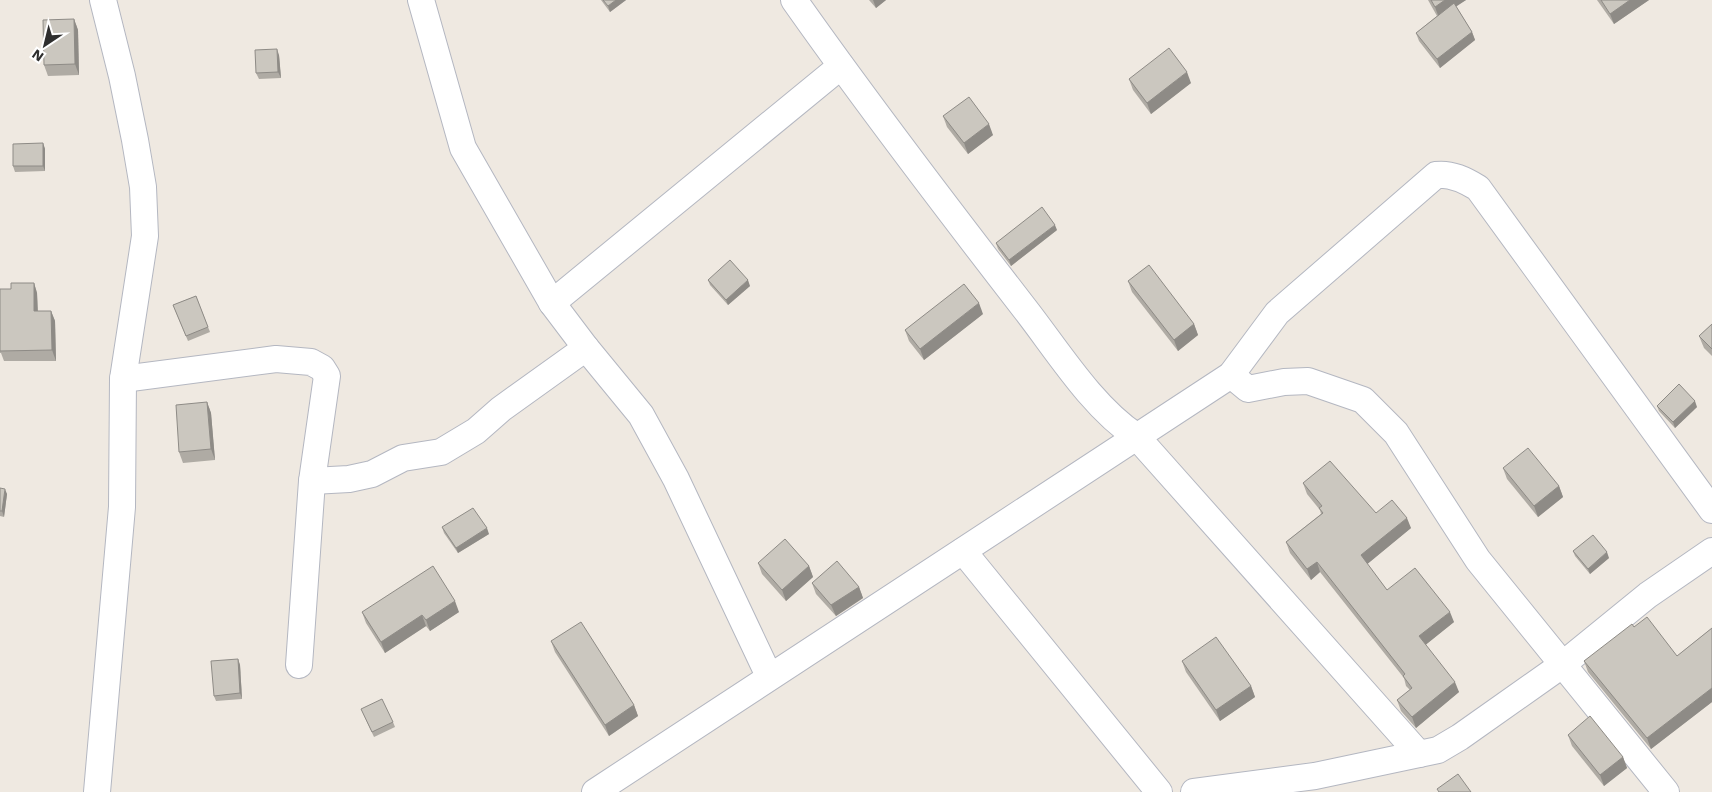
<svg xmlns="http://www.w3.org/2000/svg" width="1712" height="792" font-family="'Work Sans',sans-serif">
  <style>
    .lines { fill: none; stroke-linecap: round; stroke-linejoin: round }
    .minor-casing { stroke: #b4b7c1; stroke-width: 28 }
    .minor { stroke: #fff; stroke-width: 26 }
    .wall { fill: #afaba4 }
    .shaded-wall { fill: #8e8b86 }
    .building { fill: #cbc7bf; stroke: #8e8b86 }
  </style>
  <rect width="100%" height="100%" fill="#efe9e1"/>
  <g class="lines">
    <g class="minor-casing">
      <g id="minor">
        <path d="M421,0L463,148L552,303L586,348L641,415L676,479L769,676"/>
        <path d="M794,0C868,105 946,207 1025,309C1057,350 1092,407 1136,436L1419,754"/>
        <path d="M552,303L841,66"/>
        <path d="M1231,375L1248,389L1284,382L1308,381L1363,400L1396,433L1478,560L1666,792"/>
        <path d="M123,379L276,359L311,362L322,368L327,376L312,481L299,665"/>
        <path d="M312,481L349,479L372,474L403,458L441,452L476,431L501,409L586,348"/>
        <path d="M963,551L1159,792"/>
        <path d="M97,792L122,507L123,379L145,236L143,187L135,140L122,76L103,0"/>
        <path d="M595,792L1231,375L1277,313L1436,175C1451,173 1465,180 1478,188L1712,510"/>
        <path d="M1194,792L1315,776L1438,750L1460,737L1562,665L1648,595L1712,551"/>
      </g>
    </g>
    <use href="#minor" class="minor"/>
  </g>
  <g class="wall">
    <path d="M601,0H626L610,12Z"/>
    <path d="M869,0H886L876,8Z"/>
    <path d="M1428,0H1466L1456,6L1472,32L1475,40L1440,68L1419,41L1416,33L1437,16Z"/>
    <path d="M1597,0H1649L1614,24Z"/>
    <path d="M74,19L78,30L79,75L48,76L44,65Z"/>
    <path d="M279,55L281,78L259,79L256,73Z"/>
    <path d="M1129,79L1191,83L1151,114L1133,90Z"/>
    <path d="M943,116L993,135L968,154L947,127Z"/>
    <path d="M43,143L45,149V171L15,172L13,166Z"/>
    <path d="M1057,230L1011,266L998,249L996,243Z"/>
    <path d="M708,280L750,286L728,305L710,285Z"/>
    <path d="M1128,281L1194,324L1198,335L1178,351L1132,292Z"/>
    <path d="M34,283L37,293L38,311H51L55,321L56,361H4L1,353H0V289H11Z"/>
    <path d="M196,296L210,332L188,341L173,305Z"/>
    <path d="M983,314L924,360L909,341L905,330Z"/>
    <path d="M1712,324V356L1704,348L1699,336Z"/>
    <path d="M207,402L211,413L215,460L183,463L179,452Z"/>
    <path d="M1657,406L1697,407L1675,428L1659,411Z"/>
    <path d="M1503,468L1559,486L1563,497L1538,517L1507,479Z"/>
    <path d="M1303,483L1376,513L1411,528L1367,564L1387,590L1454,622L1425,645L1459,692L1416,728L1401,711L1397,700L1410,690L1406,686L1404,678L1320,572L1311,580L1290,553L1286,542L1321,514L1320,510L1307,494Z"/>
    <path d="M0,488L7,494L4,517L0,516Z"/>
    <path d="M442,527L489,534L458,553L444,533Z"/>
    <path d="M1573,551L1609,558L1590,574L1575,556Z"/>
    <path d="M758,563L809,566L813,577L786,601L762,574Z"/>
    <path d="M812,583L859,587L863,598L836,616L816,594Z"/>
    <path d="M362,612H459L430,631L426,626L385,653L366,623Z"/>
    <path d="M1634,627L1677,656L1712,628V702L1651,749L1588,672L1584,661Z"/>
    <path d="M551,641L634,705L638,716L609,736L555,652Z"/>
    <path d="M238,659L240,665L242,699L216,701L214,696Z"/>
    <path d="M1182,661L1251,686L1255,697L1220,721L1186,672Z"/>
    <path d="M361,709L393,722L395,727L374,737Z"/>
    <path d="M1568,735L1623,757L1627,768L1604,786L1572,746Z"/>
  </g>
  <g class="shaded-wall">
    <path d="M616,0H626L610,12L608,6Z"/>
    <path d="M873,0H886L876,8Z"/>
    <path d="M1445,0H1466L1439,18L1435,7Z"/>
    <path d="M1630,0H1649L1614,24L1610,14Z"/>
    <path d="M74,19L78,30L79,75L75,64Z"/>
    <path d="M1472,32L1475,40L1440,68L1437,59Z"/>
    <path d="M277,49L279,55L281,78L278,72Z"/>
    <path d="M1187,72L1191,83L1151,114L1147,103Z"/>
    <path d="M989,124L993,135L968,154L964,143Z"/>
    <path d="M43,143L45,149V171L43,166Z"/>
    <path d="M1055,225L1057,230L1011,266L1009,260Z"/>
    <path d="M748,280L750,286L728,305L726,300Z"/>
    <path d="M34,283L37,293L38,321L34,311Z"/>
    <path d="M979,303L983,314L924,360L920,349Z"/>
    <path d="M51,311L55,321L56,361L52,350Z"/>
    <path d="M1194,324L1198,335L1178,351L1174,340Z"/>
    <path d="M1695,401L1697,407L1675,428L1673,422Z"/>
    <path d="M207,402L211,413L215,460L211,449Z"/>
    <path d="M1559,486L1563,497L1538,517L1534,506Z"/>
    <path d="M5,489L7,494L4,517L2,511Z"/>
    <path d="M1407,518L1411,528L1365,566L1361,555Z"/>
    <path d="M487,528L489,534L458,553L456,548Z"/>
    <path d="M1607,552L1609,558L1590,574L1588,569Z"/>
    <path d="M1317,562L1320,572L1311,580L1307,569Z"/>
    <path d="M809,566L813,577L786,601L782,590Z"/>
    <path d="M859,587L863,598L836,616L831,605Z"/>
    <path d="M455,601L459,612L430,631L426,620Z"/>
    <path d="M1450,612L1454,622L1423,647L1419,636Z"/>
    <path d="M422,615L426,626L385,653L381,642Z"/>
    <path d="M238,659L240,665L242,699L240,693Z"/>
    <path d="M1455,682L1459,692L1416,728L1412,717Z"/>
    <path d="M1251,686L1255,697L1220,721L1216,710Z"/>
    <path d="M1712,688V702L1651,749L1647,738Z"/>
    <path d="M634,705L638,716L609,736L605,725Z"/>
    <path d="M1623,757L1627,768L1604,786L1600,775Z"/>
  </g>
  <g class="building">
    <path d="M603,0H616L608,6Z"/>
    <path d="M1431,0H1445L1435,7Z"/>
    <path d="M1601,0H1630L1610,14Z"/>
    <path d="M1454,3L1472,32L1437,59L1416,33Z"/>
    <path d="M74,19L75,64L44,65L43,20Z"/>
    <path d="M1169,48L1187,72L1147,103L1129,79Z"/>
    <path d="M277,49L278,72L256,73L255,50Z"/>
    <path d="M969,97L989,124L964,143L943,116Z"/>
    <path d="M43,143V166H13V144Z"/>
    <path d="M1042,207L1055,225L1009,260L996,243Z"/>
    <path d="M730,260L748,280L726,300L708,280Z"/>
    <path d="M1149,265L1194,324L1174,340L1128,281Z"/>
    <path d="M11,283H34V311H51L52,350L0,351V289H11Z"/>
    <path d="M964,284L979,303L920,349L905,330Z"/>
    <path d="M196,296L208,327L186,336L173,305Z"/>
    <path d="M1712,324V349L1699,336Z"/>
    <path d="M1679,384L1695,401L1673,422L1657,406Z"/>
    <path d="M207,402L211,449L179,452L176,405Z"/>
    <path d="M1528,448L1559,486L1534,506L1503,468Z"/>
    <path d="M1330,461L1376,513L1392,500L1407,518L1361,555L1387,590L1415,568L1450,612L1419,636L1455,682L1412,717L1397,700L1412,688L1403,676L1405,674L1317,562L1307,569L1286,542L1323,513L1319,508L1322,506L1303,483Z"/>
    <path d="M0,488L5,489L2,511H0Z"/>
    <path d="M473,508L487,528L456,548L442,527Z"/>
    <path d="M1593,535L1607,552L1588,569L1573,551Z"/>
    <path d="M785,539L809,566L782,590L758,563Z"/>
    <path d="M837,561L859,587L831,605L812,583Z"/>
    <path d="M433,566L455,601L426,620L422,615L381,642L362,612Z"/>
    <path d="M1647,617L1677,656L1712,628V688L1647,738L1584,661L1632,624L1634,627Z"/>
    <path d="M581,622L634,705L605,725L551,641Z"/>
    <path d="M1216,637L1251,686L1216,710L1182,661Z"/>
    <path d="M238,659L240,693L214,696L211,661Z"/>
    <path d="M382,699L393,722L372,732L361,709Z"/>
    <path d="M1590,716L1623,757L1600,775L1568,735Z"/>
    <path d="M1458,774L1471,792H1439L1437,789Z"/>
  </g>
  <g transform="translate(45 45) rotate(215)" stroke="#ffffff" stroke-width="4" paint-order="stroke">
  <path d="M0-4L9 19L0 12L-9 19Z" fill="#2e2e2e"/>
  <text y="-8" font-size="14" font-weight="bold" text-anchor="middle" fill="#2e2e2e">N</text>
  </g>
</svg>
